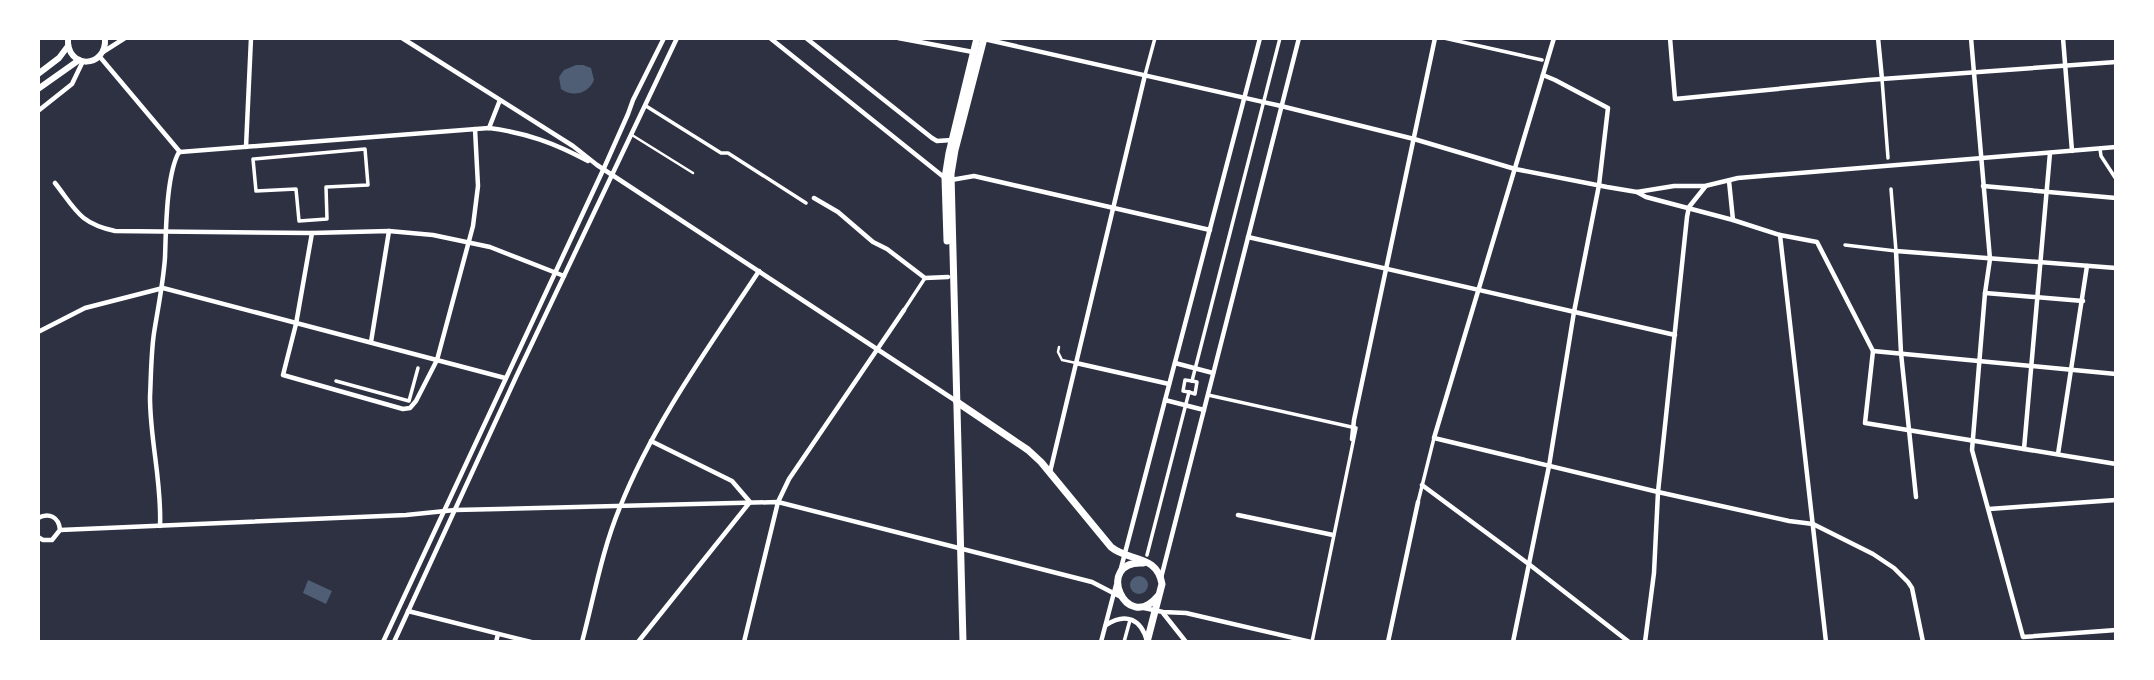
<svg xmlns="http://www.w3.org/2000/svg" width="2154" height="680" font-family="'Source Serif 4',serif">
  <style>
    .water { fill: #4f5d75 }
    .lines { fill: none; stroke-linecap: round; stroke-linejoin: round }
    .service { stroke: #fff; stroke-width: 2.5 }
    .pedestrian { stroke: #fff; stroke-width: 3.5 }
    .minor { stroke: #fff; stroke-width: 4.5 }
    .tertiary { stroke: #fff; stroke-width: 6 }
    .secondary { stroke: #fff; stroke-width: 7 }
  </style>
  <rect width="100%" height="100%" fill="#2d3142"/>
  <g class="water">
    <path d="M576,65H583L591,68L594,80C589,93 573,98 561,89L559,77L564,70Z"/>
    <circle cx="1139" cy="585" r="9"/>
    <path d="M308,580L332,591L326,604L303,593Z"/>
  </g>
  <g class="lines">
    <g class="service">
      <path d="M632,135L693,173"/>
      <path d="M1059,347L1058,352L1062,360L1076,363"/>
    </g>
    <g class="pedestrian">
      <path d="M1444,38L1542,60"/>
      <path d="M1145,75L1155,38"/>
      <path d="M1882,79L1888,158"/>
      <path d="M646,106L721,153H728L806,203"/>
      <path d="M365,149L368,185L326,187L327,219L299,221L296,189L256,191L253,159Z"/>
      <path d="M2100,149L2101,156L2116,179"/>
      <path d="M1845,245L1896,251L1891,189"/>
      <path d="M904,310L925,278"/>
      <path d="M336,381L409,401L418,368"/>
      <path d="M1192,381L1280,38"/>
      <path d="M1189,392L1183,391L1185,380L1192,381"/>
      <path d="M1189,392L1195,394L1197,382L1192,381"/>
      <path d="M1208,395L1356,428L1312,642"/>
      <path d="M1418,502L1434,438"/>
      <path d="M1147,555L1189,392"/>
      <path d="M1124,642L1130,620"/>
    </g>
    <g class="minor">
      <path d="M402,38L573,146L597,165L956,401"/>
      <path d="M770,38L945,178L951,180L974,176L1210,230"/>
      <path d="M806,38L932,138L937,141L952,140"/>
      <path d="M898,38L973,52"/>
      <path d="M1554,38L1434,438L1658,492L1789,521L1813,524L1873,554L1894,568L1908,582L1912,588L1923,642"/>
      <path d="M1670,38L1675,99L1868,80L2116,62"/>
      <path d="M1878,38L1882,79"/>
      <path d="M1971,38L1990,259L1985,293L1972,450L2023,637L2116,630"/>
      <path d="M2063,38L2072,151"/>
      <path d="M983,41L984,39L1281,106L1414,139L1515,169L1607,187L1637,192L1674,186H1705L1738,178L2116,147"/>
      <path d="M103,52L125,38"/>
      <path d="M100,57L180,152"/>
      <path d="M38,111L72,84L83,61"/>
      <path d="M489,128L500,100"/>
      <path d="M246,147L251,38"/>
      <path d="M180,152L489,128C527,133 554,143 588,161"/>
      <path d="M1729,181L1733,220"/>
      <path d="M55,183C76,210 79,223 115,231L312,233L389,231L433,235L490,247L564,276"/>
      <path d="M1983,186L2116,198"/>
      <path d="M1637,192L1646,197L1733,220L1780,235L1817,242L1873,351L1865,423L2116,464"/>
      <path d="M814,198L838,212L873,242L887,249L925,278L948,277"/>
      <path d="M312,233L296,324L283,375L403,409L410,408L416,401L437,360L473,226L478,186L475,129"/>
      <path d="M1780,235L1826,642"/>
      <path d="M1248,237L1675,335"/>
      <path d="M1985,293L2083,301"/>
      <path d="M38,332L85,308L163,288L505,378"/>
      <path d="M371,342L389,231"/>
      <path d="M1873,351L2116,374"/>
      <path d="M1076,363L1169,384"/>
      <path d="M1175,363L1213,373"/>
      <path d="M1165,400L1204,410"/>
      <path d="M1352,439L1354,420L1435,38"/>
      <path d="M2024,449L2050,153"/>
      <path d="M2058,454L2087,266"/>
      <path d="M1050,472L1145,75"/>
      <path d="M1422,485L1530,565L1629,642"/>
      <path d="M1916,497L1901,353L1896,251L2116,268"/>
      <path d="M1989,509L2116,500"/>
      <path d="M1238,515L1333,535"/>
      <path d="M38,518C49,512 59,517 60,530L52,540H43L38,537"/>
      <path d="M160,526C162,482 150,441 150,397C151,376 151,354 154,333C158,308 163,284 165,258C166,231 166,175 179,152"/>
      <path d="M60,530L406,515L455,510L778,502L1092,582L1121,597"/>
      <path d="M1120,572L1260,38"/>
      <path d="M1161,578L1299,38"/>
      <path d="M1144,608L1163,612L1186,613L1311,642"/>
      <path d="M408,611L531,642"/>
      <path d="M1163,613L1186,642"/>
      <path d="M1106,625C1126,612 1141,619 1147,641"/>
      <path d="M383,642L604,168L628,114L633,100L664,38"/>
      <path d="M394,642L516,377L677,38"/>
      <path d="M496,642L498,634"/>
      <path d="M582,642C594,597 602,550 620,507C654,422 709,347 759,271"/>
      <path d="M638,642L750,502L732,481L651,441"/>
      <path d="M744,642L778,502L789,479L904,310"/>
      <path d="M1101,642L1116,585"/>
      <path d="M1388,642L1418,502"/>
      <path d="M1513,642L1549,466L1574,312L1599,185L1608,108L1555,80L1543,75"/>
      <path d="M1645,642L1654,573L1658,492L1687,217L1689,207L1705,187"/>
    </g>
    <g class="tertiary">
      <path d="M68,38C66,70 107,69 105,38"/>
      <path d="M38,74L59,58L68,46"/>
      <path d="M38,89L79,60"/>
    </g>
    <g class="secondary">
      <path d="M947,241L945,178L949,153L977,38"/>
      <path d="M957,402L1028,450L1041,462L1111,547C1129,562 1157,554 1162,584L1147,642"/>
      <path d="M1143,563C1094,560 1126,635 1158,596"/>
      <path d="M963,642L951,174L955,150L984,38"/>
    </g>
  </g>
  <rect width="2154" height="680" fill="none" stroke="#ffffff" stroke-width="80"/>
</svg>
